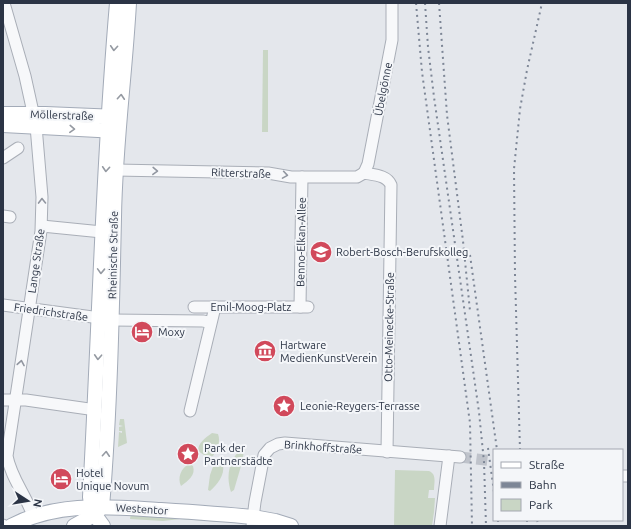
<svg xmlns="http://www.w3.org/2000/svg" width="631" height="529" font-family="Ubuntu,sans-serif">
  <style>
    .green { fill: #c9d6c5 }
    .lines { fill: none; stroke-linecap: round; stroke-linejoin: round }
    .minor-tunnel { stroke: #bfc3cb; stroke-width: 11; stroke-dasharray: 11 5.5; stroke-linecap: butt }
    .minor-casing { stroke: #a9aeb7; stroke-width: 13 }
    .major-casing { stroke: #a3abb8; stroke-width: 16 }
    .minor { stroke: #f7f8fa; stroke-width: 11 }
    .major { stroke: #fff; stroke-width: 14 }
    .rail { stroke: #7d8696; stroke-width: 2; stroke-dasharray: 2 4; stroke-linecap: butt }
    .oneway { stroke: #959aa2 }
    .oneway2 { stroke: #9196a0 }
    .labels { text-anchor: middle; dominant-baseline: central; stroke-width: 4; stroke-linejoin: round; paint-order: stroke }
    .street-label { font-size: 11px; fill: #2b3445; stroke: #f4f6f9 }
    .poi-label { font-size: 11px; fill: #2b3445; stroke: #f4f6f9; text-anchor: start }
  </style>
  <rect width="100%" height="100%" fill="#e4e7ec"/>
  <g class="green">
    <path d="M263,50H268V132H262Z"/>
    <path d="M120,419H124L127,443L118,447L119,432L122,433V431H119V427L123,426L119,425Z"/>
    <path d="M212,433L218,434C221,442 217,449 213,456L207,457L198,451C198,443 205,438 212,433Z"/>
    <path d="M244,446L245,447L241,466L234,490L231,492C225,474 230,458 244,446Z"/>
    <path d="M219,463L223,465C225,475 217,485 210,491L208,490L210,475L214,464Z"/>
    <path d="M189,464L193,466C196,475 188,481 181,486C177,478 181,468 189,464Z"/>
    <path d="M395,470L429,471C437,474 434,483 434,490H429L428,498H435L434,512L432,526H394Z"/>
    <path d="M131,513L223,519V522L180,519L163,521L130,519Z"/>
  </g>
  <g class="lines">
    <path class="minor-tunnel" d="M460,457L494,461"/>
    <g class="minor-casing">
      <g id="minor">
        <path d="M4,3L25,76L36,126L42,197L41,231L7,456C11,478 26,495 33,516"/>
        <path d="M3,158L18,148"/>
        <path d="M116,170L268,173L291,177H357L364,173"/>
        <path d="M364,173C374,175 387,175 391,185L387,452"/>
        <path d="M364,173L368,164L392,40V3"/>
        <path d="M3,216L10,217"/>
        <path d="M42,226L102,232"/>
        <path d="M3,305L100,318"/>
        <path d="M194,307H308"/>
        <path d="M300,307L302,177"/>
        <path d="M112,320L203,321L208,322L210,325"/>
        <path d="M3,400H26L96,410"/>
        <path d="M190,411L215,307"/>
        <path d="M622,476H628"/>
        <path d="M3,525L4,526"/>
        <path d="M252,526L255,502L264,455L270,448L278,444L285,443L460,457"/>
        <path d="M440,526L449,456"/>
      </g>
    </g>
    <g class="major-casing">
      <g id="major">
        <path d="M3,114H45L118,117"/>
        <path d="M3,125L117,131"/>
        <path d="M11,526C58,501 110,507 161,510C192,512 222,514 253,517L275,521L291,526"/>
        <path d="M74,526L94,515L102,507C110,410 112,313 114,217C115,145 125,74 129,3"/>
        <path d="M103,526L92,511L90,497C99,333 103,167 117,3"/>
      </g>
    </g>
    <use href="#minor" class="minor"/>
    <use href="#major" class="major"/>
    <g class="rail">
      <path d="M416,3L422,72L470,423L472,526"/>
      <path d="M425,3L428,47L434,97L479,412L484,462L486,526"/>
      <path d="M439,3L447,115L463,241L470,311"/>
      <path d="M470,255L497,450"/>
      <path d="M488,448L494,492"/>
      <path d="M520,450L515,275L514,169L520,109L527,70L542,3"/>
      <path d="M498,520V526"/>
      <path d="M527,520V526"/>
      <path d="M537,520L539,526"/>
    </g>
  </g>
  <defs><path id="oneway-chevron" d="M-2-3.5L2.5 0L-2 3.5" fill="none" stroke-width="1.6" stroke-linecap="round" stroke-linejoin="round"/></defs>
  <g class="oneway">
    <use href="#oneway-chevron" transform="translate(114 48) rotate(94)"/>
    <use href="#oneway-chevron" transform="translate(121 97) rotate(-86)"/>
    <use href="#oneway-chevron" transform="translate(72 129) rotate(3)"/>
    <use href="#oneway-chevron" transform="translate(106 169) rotate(94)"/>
    <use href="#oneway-chevron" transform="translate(101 271) rotate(92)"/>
    <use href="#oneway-chevron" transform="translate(98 357) rotate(93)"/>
    <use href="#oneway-chevron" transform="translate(106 454) rotate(-86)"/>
  </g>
  <g class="oneway2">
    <use href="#oneway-chevron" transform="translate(155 171) rotate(2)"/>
    <use href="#oneway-chevron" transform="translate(285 175) rotate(9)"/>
    <use href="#oneway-chevron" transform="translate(42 201) rotate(-91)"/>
    <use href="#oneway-chevron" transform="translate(21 363) rotate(-80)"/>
  </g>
  <defs>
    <g id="school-disc" transform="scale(1.15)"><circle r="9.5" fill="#d1495b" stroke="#f4f6f9"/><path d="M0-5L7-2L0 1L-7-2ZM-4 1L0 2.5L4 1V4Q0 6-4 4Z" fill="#fff"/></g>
    <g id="hotel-disc" transform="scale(1.15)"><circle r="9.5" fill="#d1495b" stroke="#f4f6f9"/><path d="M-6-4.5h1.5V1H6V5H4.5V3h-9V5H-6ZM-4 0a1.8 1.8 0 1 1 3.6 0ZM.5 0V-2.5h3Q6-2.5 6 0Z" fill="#fff"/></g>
    <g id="museum-disc" transform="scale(1.15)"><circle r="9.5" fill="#d1495b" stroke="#f4f6f9"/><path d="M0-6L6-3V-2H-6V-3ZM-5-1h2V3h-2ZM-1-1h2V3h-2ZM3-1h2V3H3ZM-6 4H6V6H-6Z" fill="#fff"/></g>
    <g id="sight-disc" transform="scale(1.15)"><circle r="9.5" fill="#d1495b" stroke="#f4f6f9"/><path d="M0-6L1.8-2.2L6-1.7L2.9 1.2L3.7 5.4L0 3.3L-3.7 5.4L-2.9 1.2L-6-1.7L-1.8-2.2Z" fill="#fff"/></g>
  </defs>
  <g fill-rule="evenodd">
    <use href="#school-disc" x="321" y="252"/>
    <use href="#hotel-disc" x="142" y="332"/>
    <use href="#museum-disc" x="265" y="351"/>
    <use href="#sight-disc" x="284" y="406"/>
    <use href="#sight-disc" x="188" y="454"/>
    <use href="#hotel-disc" x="61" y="479"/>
  </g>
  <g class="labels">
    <g class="street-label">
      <text transform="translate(383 89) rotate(-79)">Übelgönne</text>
      <text transform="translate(62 115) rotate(2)">Möllerstraße</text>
      <text transform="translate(241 173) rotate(2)">Ritterstraße</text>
      <text transform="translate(301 242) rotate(-89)">Benno-Elkan-Allee</text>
      <text transform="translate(113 255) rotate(-89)">Rheinische Straße</text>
      <text transform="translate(36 261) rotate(-82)">Lange Straße</text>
      <text x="251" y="307">Emil-Moog-Platz</text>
      <text transform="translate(51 312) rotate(8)">Friedrichstraße</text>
      <text transform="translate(389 327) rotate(-89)">Otto-Meinecke-Straße</text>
      <text transform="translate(323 447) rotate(4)">Brinkhoffstraße</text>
      <text transform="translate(142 509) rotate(4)">Westentor</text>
    </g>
    <g class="poi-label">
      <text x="336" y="252">Robert-Bosch-Berufskolleg</text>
      <text x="158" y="332">Moxy</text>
      <text x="280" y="345">Hartware<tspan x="280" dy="13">MedienKunstVerein</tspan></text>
      <text x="300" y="406">Leonie-Reygers-Terrasse</text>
      <text x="204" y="448">Park der<tspan x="204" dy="13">Partnerstädte</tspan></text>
      <text x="76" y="473">Hotel<tspan x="76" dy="13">Unique Novum</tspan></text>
    </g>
  </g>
  <rect width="631" height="529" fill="none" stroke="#2b3445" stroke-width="8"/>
  <rect x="493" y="449" width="130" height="72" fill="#f4f6f9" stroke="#a4a8b1"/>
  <rect x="501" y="462" width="20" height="6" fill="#ffffff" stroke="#a4a8b1"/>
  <text x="529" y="469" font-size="12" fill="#2b3445">Straße</text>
  <rect x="501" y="482" width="20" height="6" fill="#7d8696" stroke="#a4a8b1"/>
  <text x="529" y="489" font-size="12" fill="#2b3445">Bahn</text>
  <rect x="501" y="499" width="20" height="12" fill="#c9d6c5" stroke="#a4a8b1"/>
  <text x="529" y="509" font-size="12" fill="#2b3445">Park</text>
  <g transform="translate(28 501) rotate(102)" stroke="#f4f6f9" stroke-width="3" paint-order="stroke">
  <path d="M0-3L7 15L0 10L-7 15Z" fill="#2b3445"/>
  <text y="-6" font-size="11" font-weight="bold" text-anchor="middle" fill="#2b3445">N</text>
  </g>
</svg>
